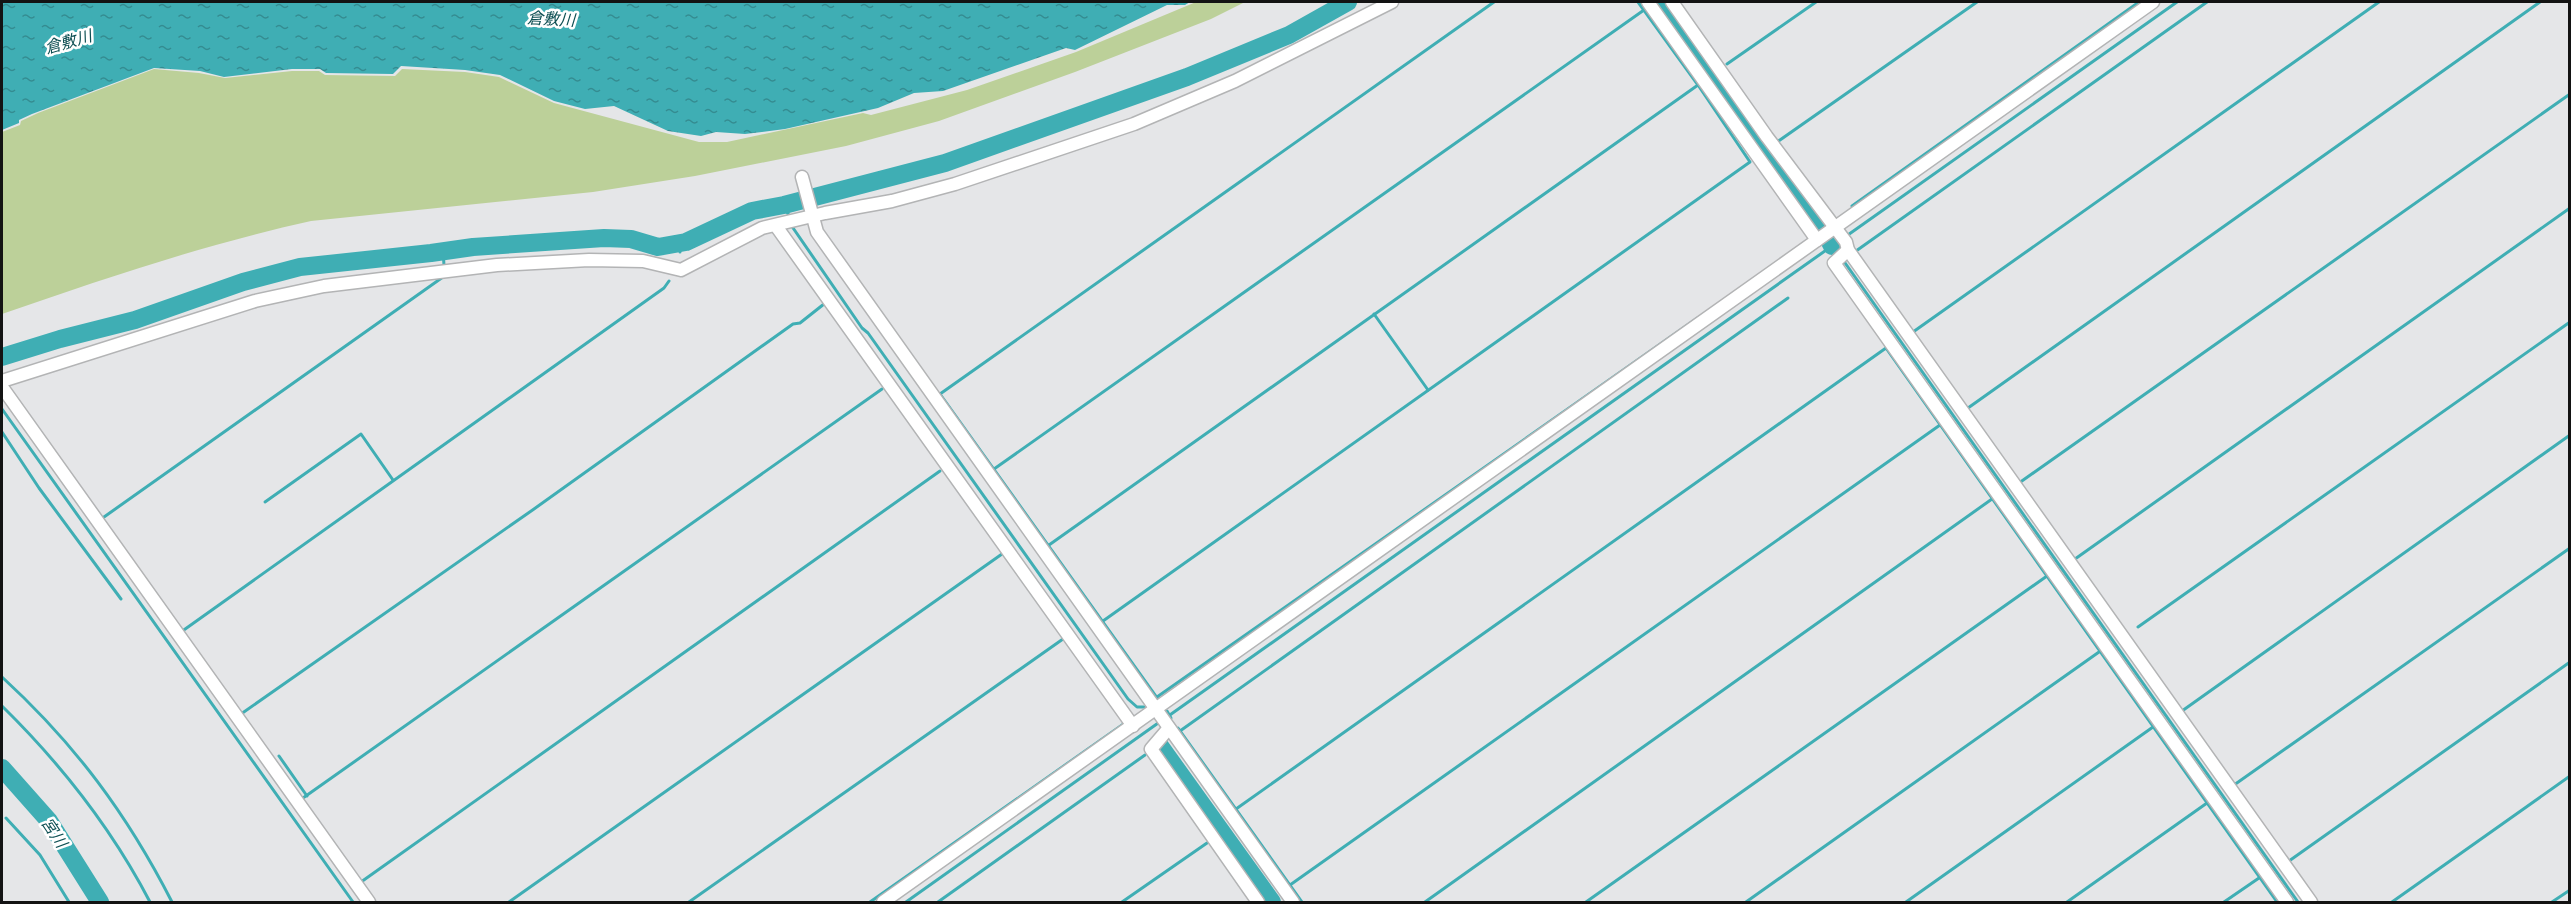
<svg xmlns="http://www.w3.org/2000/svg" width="2571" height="904" font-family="'Playfair Display','Noto Sans JP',serif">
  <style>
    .grass { fill: #bcd099 }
    .water { fill: url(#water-ripples) }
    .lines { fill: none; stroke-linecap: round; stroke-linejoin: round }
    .stream { stroke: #3faeb4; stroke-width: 3 }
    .river { stroke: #3faeb4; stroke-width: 18 }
    .minor-casing { stroke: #b3b4b5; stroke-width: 15 }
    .minor { stroke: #fff; stroke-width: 12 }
    .labels { text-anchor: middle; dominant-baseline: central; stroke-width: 5; stroke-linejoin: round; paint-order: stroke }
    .water-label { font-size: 16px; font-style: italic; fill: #0e4f53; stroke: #fff }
  </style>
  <defs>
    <pattern id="water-ripples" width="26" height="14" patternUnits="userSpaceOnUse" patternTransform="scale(1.5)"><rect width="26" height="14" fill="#3faeb4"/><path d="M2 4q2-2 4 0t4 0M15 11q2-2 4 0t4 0" fill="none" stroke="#348c91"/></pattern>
  </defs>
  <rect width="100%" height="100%" fill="#e5e6e8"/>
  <path class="grass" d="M1196,2H1245L1211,19L1075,72L939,121L846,146L695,176L593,192L311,221C206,244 103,279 2,314V132L20,125L21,121L38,113L154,69L199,73L225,78L292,71H319L325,75L395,76L402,69L465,72L499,77L554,103L699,142H727L863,113L871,115L967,90L1076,52Z"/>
  <path class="water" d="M2,2H1190L1185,5H1167L1075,50L1066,48L943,91L914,93L878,108L785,129L745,134L716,132L701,136L668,131L614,106L585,109L554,101L500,75L465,70L401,66L393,74L326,73L320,69H292L224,77L200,71L154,68L32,114L19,120V123L2,130Z"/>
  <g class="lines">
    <g class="stream">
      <path d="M1727,64L1816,2"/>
      <path d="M1777,142L1977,2"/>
      <path d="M784,205L790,218"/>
      <path d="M1852,206L2139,2"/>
      <path d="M791,225L862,328L868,333L1128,699L1137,707H1144"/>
      <path d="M1819,227L1823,224"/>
      <path d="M1845,237L2177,2"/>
      <path d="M680,244V252"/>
      <path d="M443,251L444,265"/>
      <path d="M1856,251L2207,2"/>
      <path d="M1843,260L2298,902"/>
      <path d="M1374,314L1428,390"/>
      <path d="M1913,332L2379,2"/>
      <path d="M1968,408L2540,2"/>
      <path d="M2,409L353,902"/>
      <path d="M2,432L39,488L121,599"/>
      <path d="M994,469L1644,10"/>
      <path d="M2019,483L2570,94"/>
      <path d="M265,502L361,434L393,480"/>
      <path d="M104,517L443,277"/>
      <path d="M1049,545L1698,85L1638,2"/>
      <path d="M2075,559L2570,208"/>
      <path d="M1103,621L1750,162L1698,85"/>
      <path d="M2138,627L2570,322"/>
      <path d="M181,632L664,288L669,281"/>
      <path d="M2,677C75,744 127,814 172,902"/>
      <path d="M1157,697L1699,317"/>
      <path d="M1158,699L940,394L1494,2"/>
      <path d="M2,706C61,764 112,829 150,902"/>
      <path d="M1167,711L1171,718"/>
      <path d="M2182,711L2570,435"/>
      <path d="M241,714L534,509L793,324L800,323L824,304"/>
      <path d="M1167,717L1839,241"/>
      <path d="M1178,728L1302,902"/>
      <path d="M1180,731L1788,298"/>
      <path d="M279,756L307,796"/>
      <path d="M2234,785L2570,548"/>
      <path d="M303,798L882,389"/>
      <path d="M1236,809L1886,348L2277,902"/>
      <path d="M6,818L40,855L69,902"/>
      <path d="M1219,833L1222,832"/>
      <path d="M2289,861L2570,662"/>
      <path d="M361,882L940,471"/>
      <path d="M1290,885L1940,425"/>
      <path d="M509,902L1002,554"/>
      <path d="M689,902L1063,639"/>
      <path d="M870,902L1125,723"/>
      <path d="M906,902L1161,721"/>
      <path d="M938,902L1145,755"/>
      <path d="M1122,902L1207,843"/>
      <path d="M1425,902L1992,499"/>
      <path d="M1586,902L2047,576"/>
      <path d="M1746,902L2099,652"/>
      <path d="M1906,902L2153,727"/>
      <path d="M2067,902L2207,803"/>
      <path d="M2224,902L2259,878"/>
      <path d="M2392,902L2570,776"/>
      <path d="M2552,902L2570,890"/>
    </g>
    <g class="river">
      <path d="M1659,2L1822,230"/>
      <path d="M1830,242L1832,246"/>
      <path d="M2,357L60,339L135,320L243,282L300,267L431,253L473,247L604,238L631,239L658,247L686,242L752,211L784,205L945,163L1187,77L1289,35L1348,2"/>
      <path d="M1160,746L1272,902"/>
      <path d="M2,768L49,821L100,902"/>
    </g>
    <g class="minor-casing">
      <g id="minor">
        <path d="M1648,2L1817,240"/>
        <path d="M1672,2L1767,137L1846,242L1848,250L2311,902"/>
        <path d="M802,177L817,232L1293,902"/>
        <path d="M776,226L1133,726"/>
        <path d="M1848,250L1834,263L2287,902"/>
        <path d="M2,381L255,301L324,286L497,265L589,260L643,261L681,270L762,228L825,213L892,201L955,184L1134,124L1235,81L1392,2"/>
        <path d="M2,387L369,902"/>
        <path d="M1169,728L1151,749L1258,902"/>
        <path d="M883,902L2153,2"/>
      </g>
    </g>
    <use href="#minor" class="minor"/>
  </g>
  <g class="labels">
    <g class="water-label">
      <text transform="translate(551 18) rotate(3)">倉敷川</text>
      <text transform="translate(68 41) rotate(-16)">倉敷川</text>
      <text transform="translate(55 832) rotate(56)">宮川</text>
    </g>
  </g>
  <rect width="2571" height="904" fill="none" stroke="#131313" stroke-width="6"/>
</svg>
